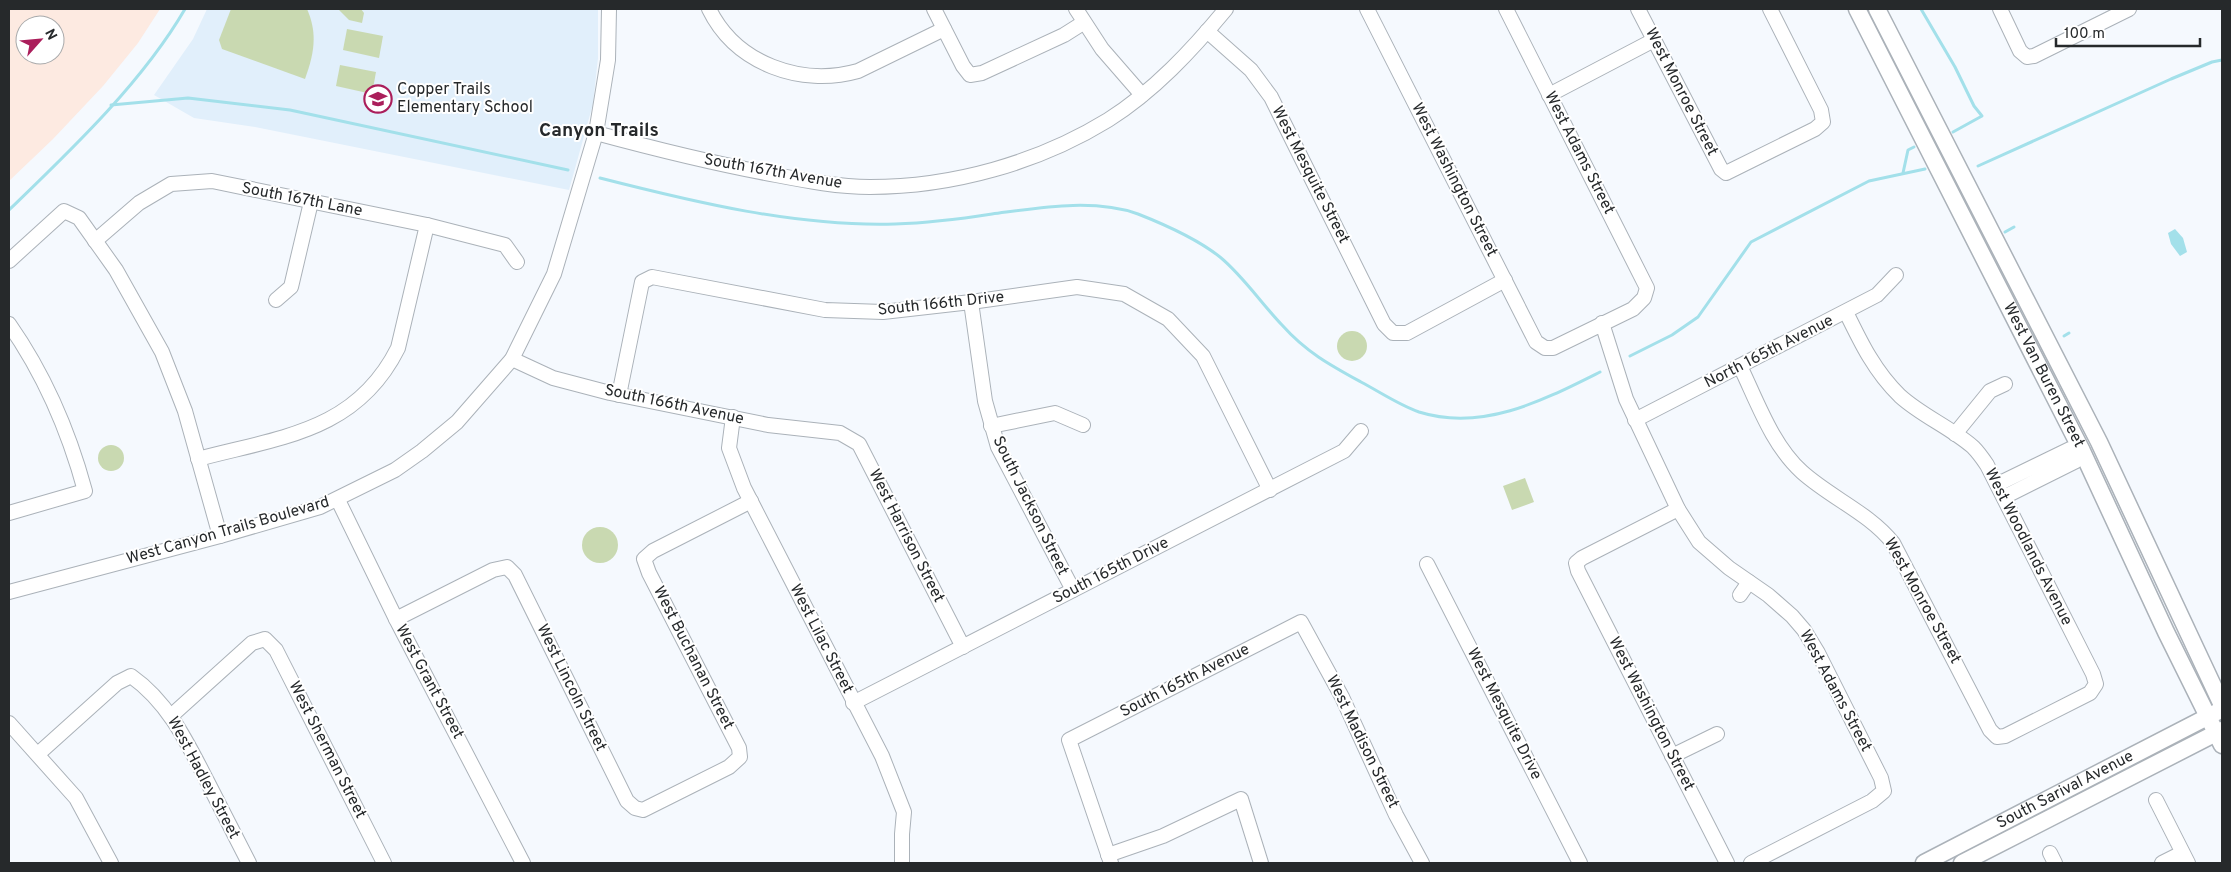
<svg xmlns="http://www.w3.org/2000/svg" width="2231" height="872" font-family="Overpass,sans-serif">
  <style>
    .commercial { fill: #fdeae1; fill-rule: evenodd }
    .built { fill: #e1effb }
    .green { fill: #c9d9b1 }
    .water { fill: #a3e0ea }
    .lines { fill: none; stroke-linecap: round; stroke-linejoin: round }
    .stream { stroke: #a3e0ea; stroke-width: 3 }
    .minor-casing { stroke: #abb2b9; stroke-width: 16 }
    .major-casing { stroke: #abb2b9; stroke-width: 19 }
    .minor { stroke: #fff; stroke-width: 14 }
    .major { stroke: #fff; stroke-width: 16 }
    .labels { text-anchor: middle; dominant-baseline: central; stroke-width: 4; stroke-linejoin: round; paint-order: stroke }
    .poi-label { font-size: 16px; fill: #26292b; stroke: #fff; text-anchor: start }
    .street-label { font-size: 16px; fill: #26292b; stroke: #fff }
    .quarter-label { font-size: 19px; font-weight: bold; fill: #26292b; stroke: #fff }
  </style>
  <rect width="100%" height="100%" fill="#f5f9fe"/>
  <path class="commercial" d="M9,9H160L138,43L103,86L53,139L9,181ZM25,25H55V55H25Z"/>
  <path class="built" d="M207,9H598V58L593,104L569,190L255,127L194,118L154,95L193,39Z"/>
  <g class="green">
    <path d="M231,9H307C318,34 314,54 305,79L222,49L219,40Z"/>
    <path d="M338,9H361L364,13L362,23L349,20Z"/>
    <path d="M347,29L383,36L379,58L343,50Z"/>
    <path d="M340,65L376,72L372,94L336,86Z"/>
    <circle cx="1352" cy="346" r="15"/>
    <circle cx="111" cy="458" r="13"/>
    <path d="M1525,478L1534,502L1512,510L1503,486Z"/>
    <circle cx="600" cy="545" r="18"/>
  </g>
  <path class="water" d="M2175,229L2183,238L2187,252L2180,256L2171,244L2168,233Z"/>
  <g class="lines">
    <g class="stream">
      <path d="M1921,9L1955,67L1974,106L1982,116L1953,132"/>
      <path d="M111,105L188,98L290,110L568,170"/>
      <path d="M1978,166L2171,79L2212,62L2222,60"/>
      <path d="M1903,173L1908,150L1914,147"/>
      <path d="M600,178C694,202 797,227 895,224C927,223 960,219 992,214C1038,208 1093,198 1138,214C1166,225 1196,238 1220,257C1243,276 1261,303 1282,325C1306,352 1330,365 1361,382C1380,392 1399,405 1419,412C1483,432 1544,400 1600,372"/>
      <path d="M9,210C70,151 142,83 185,9"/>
      <path d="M2005,232L2014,227"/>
      <path d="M2064,336L2069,333"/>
      <path d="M1630,356L1672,335L1698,317L1751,242L1869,181L1925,169"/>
    </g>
    <g class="minor-casing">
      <g id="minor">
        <path d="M709,9C736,64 801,87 858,71L944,29"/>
        <path d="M934,9L963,66L970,75L982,73L1064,35L1083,23"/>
        <path d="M1076,9L1102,49L1142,95"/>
        <path d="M1367,9L1536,342L1545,348H1553L1633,309L1644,298L1647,288L1506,9"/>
        <path d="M1638,9L1721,169L1726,173L1815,129L1823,122L1821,110L1770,9"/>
        <path d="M2000,9L2020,51L2027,57L2034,56L2129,9"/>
        <path d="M1207,31L1251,70L1271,97L1384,324L1393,333H1407L1505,280"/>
        <path d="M1549,95L1654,40"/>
        <path d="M596,133C655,149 716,164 776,175C807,181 839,187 870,187C952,187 1038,163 1108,120C1154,91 1192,50 1226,9"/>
        <path d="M95,241L139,203L171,184L212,181L427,225L505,245L517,262"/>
        <path d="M9,261L64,211L79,218L116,270L162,352L185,411L220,536"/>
        <path d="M276,300L291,287L311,202"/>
        <path d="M971,302L985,401L998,447L1073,590"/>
        <path d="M1602,323L1626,399L1678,509L1699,542L1729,568L1768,595L1792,616L1804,630L1818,653L1881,778L1884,791L1872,801L1751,863"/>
        <path d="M9,324C44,374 69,432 85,491L9,513"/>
        <path d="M512,359L553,378L610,393L768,425L840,433L859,444L963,647"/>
        <path d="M1740,366C1757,401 1772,445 1802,472C1831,498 1869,513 1893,543L1990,730L1997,737L2005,736L2090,693L2096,684L2093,674L1987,465C1983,459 1978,452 1973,447C1950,427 1922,416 1900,396C1875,372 1861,343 1846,312"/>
        <path d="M619,395L642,282L652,277L825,310L883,312L971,302L1077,287L1124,294L1168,319L1203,356L1270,490"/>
        <path d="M733,417L729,448L744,488L882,756L904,812L902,834V863"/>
        <path d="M1635,420L1877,295L1896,275"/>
        <path d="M991,426L1055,413L1083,425"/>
        <path d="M1955,434L1990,391L2005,384"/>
        <path d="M198,459C280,437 356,432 398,348L427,225"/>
        <path d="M1998,484L2070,449L2082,451L2076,461L2004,497"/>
        <path d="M338,500L396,619L523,863"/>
        <path d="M1678,509L1582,558L1576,563L1578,571L1727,863"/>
        <path d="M1427,564L1580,863"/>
        <path d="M9,592L220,536L320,507L395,470L422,451L457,422L512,359L554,274L596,133L608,60L609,9"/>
        <path d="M1740,595L1749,582"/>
        <path d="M396,619L493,570L507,567L515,575L627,801L635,808L643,810L729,767L740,757L739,748L649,573L644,559L653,551L751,501"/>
        <path d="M853,703L1344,451L1361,431"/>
        <path d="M171,716L252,643L265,639L276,650L384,863"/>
        <path d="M9,723L76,798L111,863"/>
        <path d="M38,754L117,683L131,676C168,702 187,742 207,781C221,808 235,836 249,863"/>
        <path d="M1672,756L1717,734"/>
        <path d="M2156,800L2188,863"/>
        <path d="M2050,853L2055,863"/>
        <path d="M1108,855L1163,836L1241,799L1261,863"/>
        <path d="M1111,863L1069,740L1301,622L1342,697L1396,815L1422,863"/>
        <path d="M2162,863L2182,853"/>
      </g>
    </g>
    <g class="major-casing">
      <g id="major">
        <path id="s1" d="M1857,9L2082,451L2166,632L2222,745"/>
        <path d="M1877,9L2099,442L2222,705"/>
        <path id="s2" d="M1924,863L2217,712"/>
        <path d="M1962,863L2222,730"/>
      </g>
    </g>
    <use href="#minor" class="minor"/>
    <use href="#major" class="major"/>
  </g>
  <defs>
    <g id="school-ring" transform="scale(1.4375)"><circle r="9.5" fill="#fff" stroke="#ab1e5b" stroke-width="1.5"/><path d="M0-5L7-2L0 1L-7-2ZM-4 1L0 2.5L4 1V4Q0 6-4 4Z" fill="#ab1e5b"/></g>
  </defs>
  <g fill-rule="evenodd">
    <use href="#school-ring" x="378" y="99"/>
  </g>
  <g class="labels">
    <g class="poi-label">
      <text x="397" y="90">Copper Trails<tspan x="397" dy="18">Elementary School</tspan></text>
    </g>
    <g class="street-label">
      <text transform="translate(1681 92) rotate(63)">West Monroe Street</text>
      <text transform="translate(1579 153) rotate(63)">West Adams Street</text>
      <text transform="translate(773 172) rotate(10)">South 167th Avenue</text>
      <text transform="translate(1310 175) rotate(63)">West Mesquite Street</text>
      <text transform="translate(1454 180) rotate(63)">West Washington Street</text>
      <text transform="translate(302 200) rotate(11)">South 167th Lane</text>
      <text transform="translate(941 304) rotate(-6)">South 166th Drive</text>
      <text transform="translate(1769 352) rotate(-27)">North 165th Avenue</text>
      <text stroke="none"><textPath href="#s1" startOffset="411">West Van Buren Street</textPath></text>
      <text transform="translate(674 405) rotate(12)">South 166th Avenue</text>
      <text transform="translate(1030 506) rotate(64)">South Jackson Street</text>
      <text transform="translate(228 531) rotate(-16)">West Canyon Trails Boulevard</text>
      <text transform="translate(906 536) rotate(63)">West Harrison Street</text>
      <text transform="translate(2028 547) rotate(63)">West Woodlands Avenue</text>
      <text transform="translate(1111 571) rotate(-27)">South 165th Drive</text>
      <text transform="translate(1922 601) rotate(61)">West Monroe Street</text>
      <text transform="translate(821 639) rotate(63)">West Lilac Street</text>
      <text transform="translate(693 658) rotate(63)">West Buchanan Street</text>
      <text transform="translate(1185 681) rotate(-27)">South 165th Avenue</text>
      <text transform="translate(429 682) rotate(62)">West Grant Street</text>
      <text transform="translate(571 688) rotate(64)">West Lincoln Street</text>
      <text transform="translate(1835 691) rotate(62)">West Adams Street</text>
      <text transform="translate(1504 714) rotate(63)">West Mesquite Drive</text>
      <text transform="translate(1651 714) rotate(63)">West Washington Street</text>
      <text transform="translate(1362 742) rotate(64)">West Madison Street</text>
      <text transform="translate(327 750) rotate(63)">West Sherman Street</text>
      <text transform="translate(203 778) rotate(62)">West Hadley Street</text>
      <text stroke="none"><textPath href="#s2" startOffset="159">South Sarival Avenue</textPath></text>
    </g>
    <g class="quarter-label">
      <text x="599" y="131">Canyon Trails</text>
    </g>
  </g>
  <rect width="2231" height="872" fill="none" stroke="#26292b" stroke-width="20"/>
  <g transform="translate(40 40) rotate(63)"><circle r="24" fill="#ffffff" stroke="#a8a9aa"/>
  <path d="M0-4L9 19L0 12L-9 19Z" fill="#ab1e5b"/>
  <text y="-8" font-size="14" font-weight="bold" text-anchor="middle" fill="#26292b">N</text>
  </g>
  <path d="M2056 38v8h144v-8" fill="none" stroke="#26292b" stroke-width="2.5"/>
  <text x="2064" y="38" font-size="15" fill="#26292b" stroke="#ffffff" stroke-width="4" paint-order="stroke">100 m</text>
</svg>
